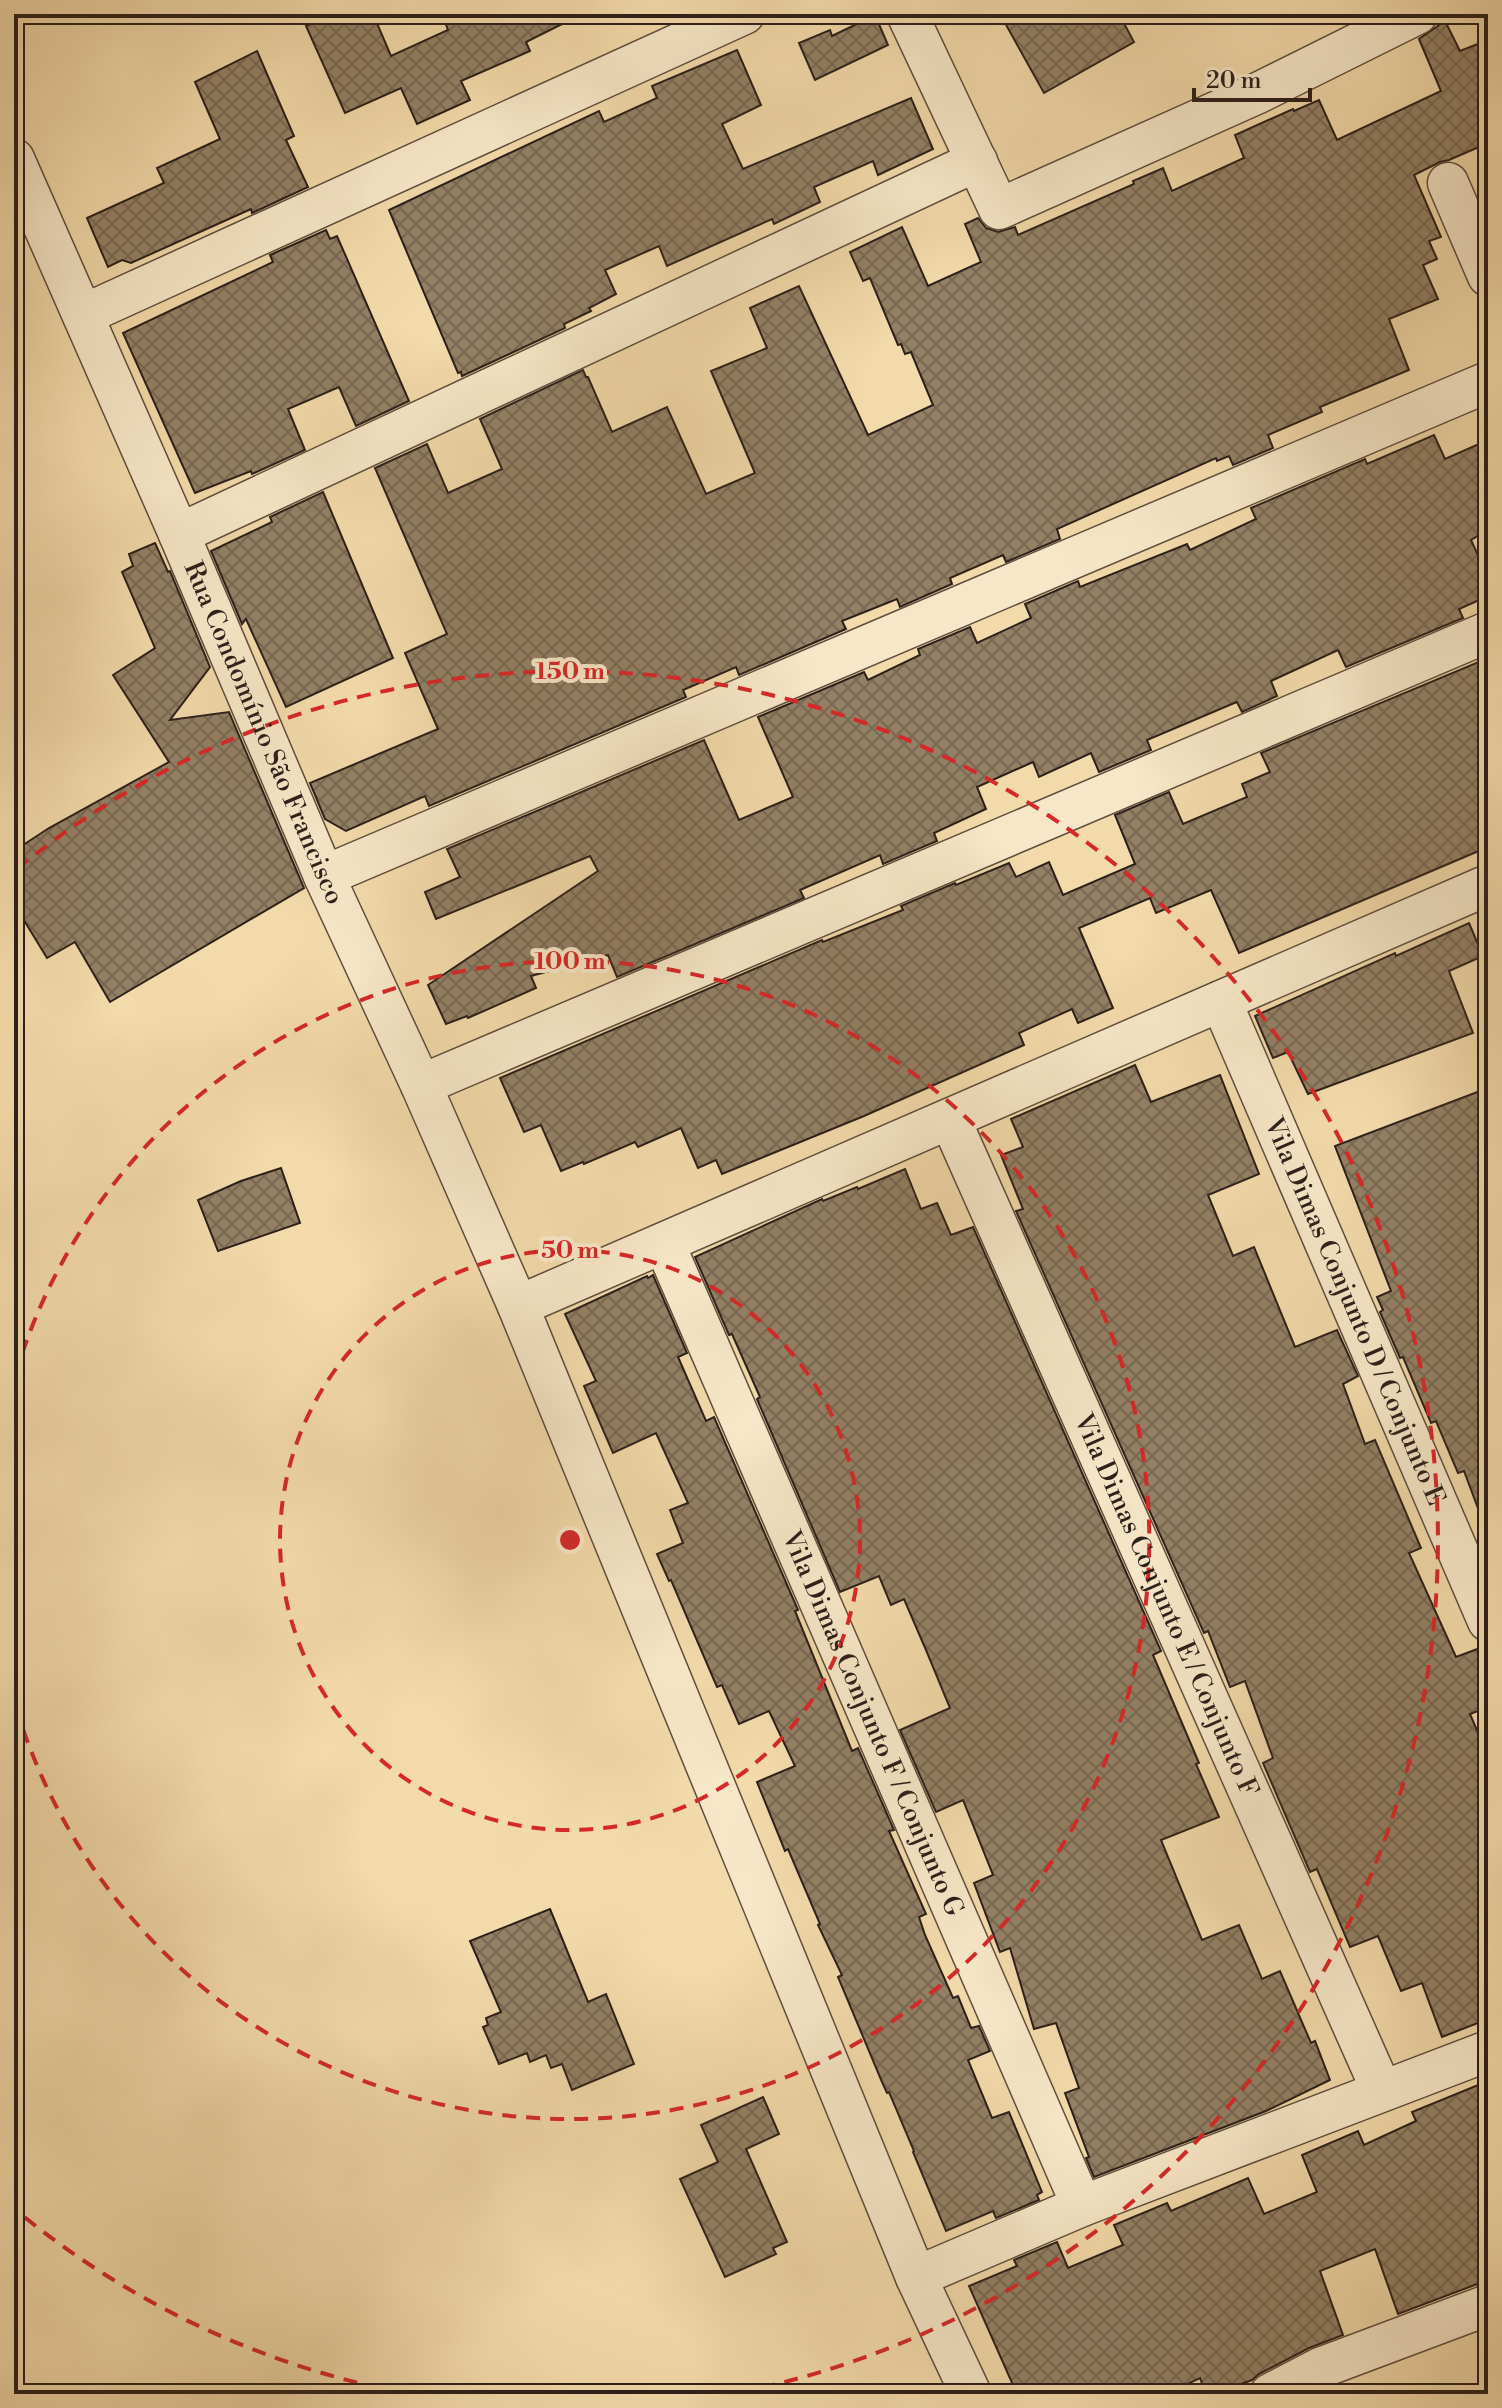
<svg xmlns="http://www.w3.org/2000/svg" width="1502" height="2408" font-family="'Libre Bodoni',serif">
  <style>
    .building { fill: url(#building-cross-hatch); stroke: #2c1f1a; stroke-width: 2 }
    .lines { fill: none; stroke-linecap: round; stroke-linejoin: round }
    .minor-casing { stroke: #5e4e3e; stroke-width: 43 }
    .minor { stroke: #f7e7c8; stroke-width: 40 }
    .ring { fill: none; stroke: #d62828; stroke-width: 4; stroke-dasharray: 14 10 }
    .labels { text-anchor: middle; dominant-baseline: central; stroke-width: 8; stroke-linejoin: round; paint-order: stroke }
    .street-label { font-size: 26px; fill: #2c1f1a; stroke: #f7e7c8 }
    .centre { fill: #d62828; stroke: #f7e7c8; stroke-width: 4 }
    .ring-label { font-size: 24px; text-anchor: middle; font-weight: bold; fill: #d62828; stroke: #f7e7c8; stroke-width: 8; stroke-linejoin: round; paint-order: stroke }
  </style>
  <defs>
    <pattern id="building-cross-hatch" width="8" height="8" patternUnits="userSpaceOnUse" patternTransform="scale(2)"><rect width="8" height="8" fill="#938065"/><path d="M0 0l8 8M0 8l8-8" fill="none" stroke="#786852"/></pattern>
  </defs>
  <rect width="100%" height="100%" fill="#f3daaa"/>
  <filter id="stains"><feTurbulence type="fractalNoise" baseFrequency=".0025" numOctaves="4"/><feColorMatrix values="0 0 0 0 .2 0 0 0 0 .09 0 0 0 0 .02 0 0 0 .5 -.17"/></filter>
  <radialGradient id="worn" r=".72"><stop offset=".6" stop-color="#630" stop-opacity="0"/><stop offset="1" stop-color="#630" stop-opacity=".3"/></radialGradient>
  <g class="building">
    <path d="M330,14H373L391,56L448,30L442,14H582L526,42L530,51L461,81L470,100L417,124L401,88L345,113L306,26Z"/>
    <path d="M1000,14H1119L1134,42L1044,93Z"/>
    <path d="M875,15L888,45L815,80L799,43L830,30L832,36Z"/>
    <path d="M1445,21L1460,51L1488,40V143L1449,160L1440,162L1414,175L1441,237L1429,241L1437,259L1423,265L1438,299L1389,319L1409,370L1320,407L1322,412L1268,435L1273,448L1233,465L1229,456L1217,461L1216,458L1057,529L1060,539L1006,562L1003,555L950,578L952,584L900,607L897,599L842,621L846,629L739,675L736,667L683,690L686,697L429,806L425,796L346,831L325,819L310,783L438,729L405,653L447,634L375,468L427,444L448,493L502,469L480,419L583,370L586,377H588L612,432L667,407L706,494L755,473L711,371L767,348L750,308L799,286L868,435L933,405L911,352L905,354L901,344L898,345L870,278L863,281L850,252L902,227L928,286L981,262L965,224L978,218L986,228L998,232L1015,227L1018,235L1134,184L1133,181L1163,168L1172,191L1244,158L1235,135L1293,109L1294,111L1319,100L1337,140L1441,91L1419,39Z"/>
    <path d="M737,50L761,105L722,124L743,169L911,98L933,149L878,175L873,161L814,187L820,202L774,224L772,219L667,266L659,246L605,270L616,294L589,308L591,311L564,324L565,328L462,376L461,372L458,373L389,210L599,111L604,122L657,98L652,86Z"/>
    <path d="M257,51L294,136L286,140L308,187L252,213L251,209L131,263L122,260L108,267L87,218L164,183L157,168L220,139L195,82Z"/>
    <path d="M326,230L330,239L337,236L409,401L356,426L339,387L288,409L305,450L252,474L251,471L195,493L123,333L273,262L270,255Z"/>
    <path d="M1434,435L1445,459L1488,440V530L1471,540L1488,577V596L1459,609L1463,618L1346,667L1338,650L1271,681L1277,696L1242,712L1237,702L1232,704L1147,740L1151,750L1099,772L1091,753L1039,777L1033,762L977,787L986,809L934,833L937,841L883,864L880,855L800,890L804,898L617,977L608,955L531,976L536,988L468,1018L467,1016L446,1024L428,985L598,871L590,856L436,919L425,892L460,877L447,849L704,740L739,820L793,797L758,717L864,672L868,680L920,655L918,649L970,627L977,643L1031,618L1025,604L1078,581L1080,587L1187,544L1190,550L1256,519L1251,508L1365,459L1367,464Z"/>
    <path d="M323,492L393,658L286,707L246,619L242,624L211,551L272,522L270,517Z"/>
    <path d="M155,543L168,572L170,571L210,667L170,720L229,712L304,888L110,1002L75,942L47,958L14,904V851L49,828L169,762L113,675L155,648L122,572L133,566L129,554Z"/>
    <path d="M1481,661L1488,677V847L1239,953L1211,890L1156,913L1150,898L1079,928L1113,1008L1078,1023L1072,1009L1019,1033L1024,1045L864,1116L722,1174L716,1160L698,1168L681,1128L638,1147L635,1142L584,1164L583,1162L561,1171L541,1125L524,1132L500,1078L822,940L823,942L903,910L901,906L955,883L956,885L1009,863L1016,877L1049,862L1063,895L1135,864L1115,815L1169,792L1183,824L1247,797L1242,784L1270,772L1261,753Z"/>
    <path d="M1469,923L1483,956L1449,971L1473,1033L1308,1094L1288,1052L1273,1058L1255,1016L1395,953L1396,956Z"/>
    <path d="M1135,1065L1151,1102L1220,1075L1259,1174L1208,1195L1233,1256L1254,1247L1295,1347L1337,1330L1358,1376L1343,1384L1365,1444L1375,1440L1421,1548L1409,1553L1456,1657L1488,1645V1707L1470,1714L1488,1756V2019L1442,2037L1422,1983L1401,1991L1378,1936L1350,1947L1317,1869L1310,1872L1263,1763L1273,1758L1245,1681L1230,1687L1208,1631L1204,1633L1016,1211L1023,1209L1001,1155L1023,1147L1011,1119Z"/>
    <path d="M1488,1088V1526L1485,1527L1464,1471L1458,1473L1436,1421L1431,1423L1403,1357L1400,1358L1380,1312L1383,1310L1377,1297L1391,1291L1335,1146Z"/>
    <path d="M281,1168L300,1223L218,1251L198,1200L241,1181Z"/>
    <path d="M905,1169L921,1209L937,1203L951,1235L973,1227L1161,1651L1153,1655L1199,1763L1196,1764L1219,1817L1161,1840L1202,1940L1239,1925L1262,1979L1280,1971L1311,2043L1315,2041L1330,2080L1266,2111L1094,2177L1086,2158L1089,2157L1065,2093L1079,2088L1056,2023L1034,2029L1010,1948L1000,1952L974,1883L993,1875L963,1800L936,1812L900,1730L950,1708L926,1650L904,1599L891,1605L879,1576L840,1592L757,1399L760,1397L732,1334L729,1335L695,1257L822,1199L823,1201L857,1187L858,1189Z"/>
    <path d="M653,1275L687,1353L678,1357L706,1421L714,1417L798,1610L795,1611L852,1751L858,1748L894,1830L889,1831L926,1914L919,1917L925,1935L953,1998L958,1996L971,2028L979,2026L990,2051L968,2060L992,2118L1009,2112L1042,2192L1037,2195L1039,2200L996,2218L993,2211L946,2231L913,2152L914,2151L889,2092L887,2093L882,2082L838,1977L842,1975L818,1925L820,1924L788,1849L785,1851L757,1782L795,1766L769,1711L739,1724L722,1685L717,1687L671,1580L669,1581L657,1554L683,1543L670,1510L688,1503L656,1433L613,1453L584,1386L596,1381L565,1314L647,1276L648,1278Z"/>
    <path d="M550,1909L588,2002L606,1994L634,2064L572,2090L562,2064L551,2068L546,2055L530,2062L527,2053L499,2064L483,2027L488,2025L486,2018L501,2012L470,1941Z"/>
    <path d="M1488,2081V2283H1480L1398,2314L1375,2249L1320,2271L1343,2335L1309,2348L1259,2374L1252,2380L1213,2394H1206L1200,2378L1166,2394H1017L969,2286L1017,2266L1014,2260L1057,2242L1068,2268L1123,2245L1114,2225L1167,2203L1171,2211L1248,2178L1264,2214L1317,2192L1302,2155L1358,2131L1364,2145L1416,2121L1412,2112Z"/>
    <path d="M763,2097L779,2134L746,2149L787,2242L773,2248L776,2254L725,2277L680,2179L718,2162L701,2125Z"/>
  </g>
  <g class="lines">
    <g class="minor-casing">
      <g id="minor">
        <path d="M907,14L999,209L1256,94L1417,14"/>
        <path id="s1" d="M14,159L179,534L324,876L421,1085L518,1306L916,2277L971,2394"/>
        <path d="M1448,183L1488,276"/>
        <path d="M83,315L744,14"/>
        <path d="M179,534L977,161"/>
        <path d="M324,876L1488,382"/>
        <path id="s2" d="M1221,1001L1488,1621"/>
        <path d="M421,1085L1488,632"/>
        <path id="s3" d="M950,1119L1382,2091"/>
        <path id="s4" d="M664,1243L1082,2206"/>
        <path d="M518,1306L1488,885"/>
        <path d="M916,2277L1082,2206L1488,2051"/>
        <path d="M1270,2394L1320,2368L1488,2305"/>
      </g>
    </g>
    <use href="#minor" class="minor"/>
  </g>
  <g class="ring">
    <circle cx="570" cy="1540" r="290"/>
    <path d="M15 1376A579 579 0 1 1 15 1704"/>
    <path d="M404 2393A869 869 0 0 1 17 2211M17 869A869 869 0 1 1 736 2393"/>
  </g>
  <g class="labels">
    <g class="street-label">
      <text stroke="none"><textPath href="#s1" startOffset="626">Rua Condomínio São Francisco</textPath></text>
      <text stroke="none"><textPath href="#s2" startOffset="338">Vila Dimas Conjunto D / Conjunto E</textPath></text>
      <text stroke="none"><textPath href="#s3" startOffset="532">Vila Dimas Conjunto E / Conjunto F</textPath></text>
      <text stroke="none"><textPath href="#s4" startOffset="524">Vila Dimas Conjunto F / Conjunto G</textPath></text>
    </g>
  </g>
  <circle cx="570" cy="1540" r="12" class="centre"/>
  <g class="ring-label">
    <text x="570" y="679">150 m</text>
    <text x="570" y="969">100 m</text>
    <text x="570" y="1258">50 m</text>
  </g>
  <rect width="1502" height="2408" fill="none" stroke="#f3daaa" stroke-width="48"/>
  <rect x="16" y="16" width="1470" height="2376" fill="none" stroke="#2c1f1a" stroke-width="4"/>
  <rect x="24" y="24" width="1454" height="2360" fill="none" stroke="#2c1f1a" stroke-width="2"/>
  <path d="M1194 88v12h116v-12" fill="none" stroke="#2c1f1a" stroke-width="4"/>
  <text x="1206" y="88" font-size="24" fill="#2c1f1a" stroke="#f7e7c8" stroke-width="6" paint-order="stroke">20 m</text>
  <rect width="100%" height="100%" filter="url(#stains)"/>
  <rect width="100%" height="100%" fill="url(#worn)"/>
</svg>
